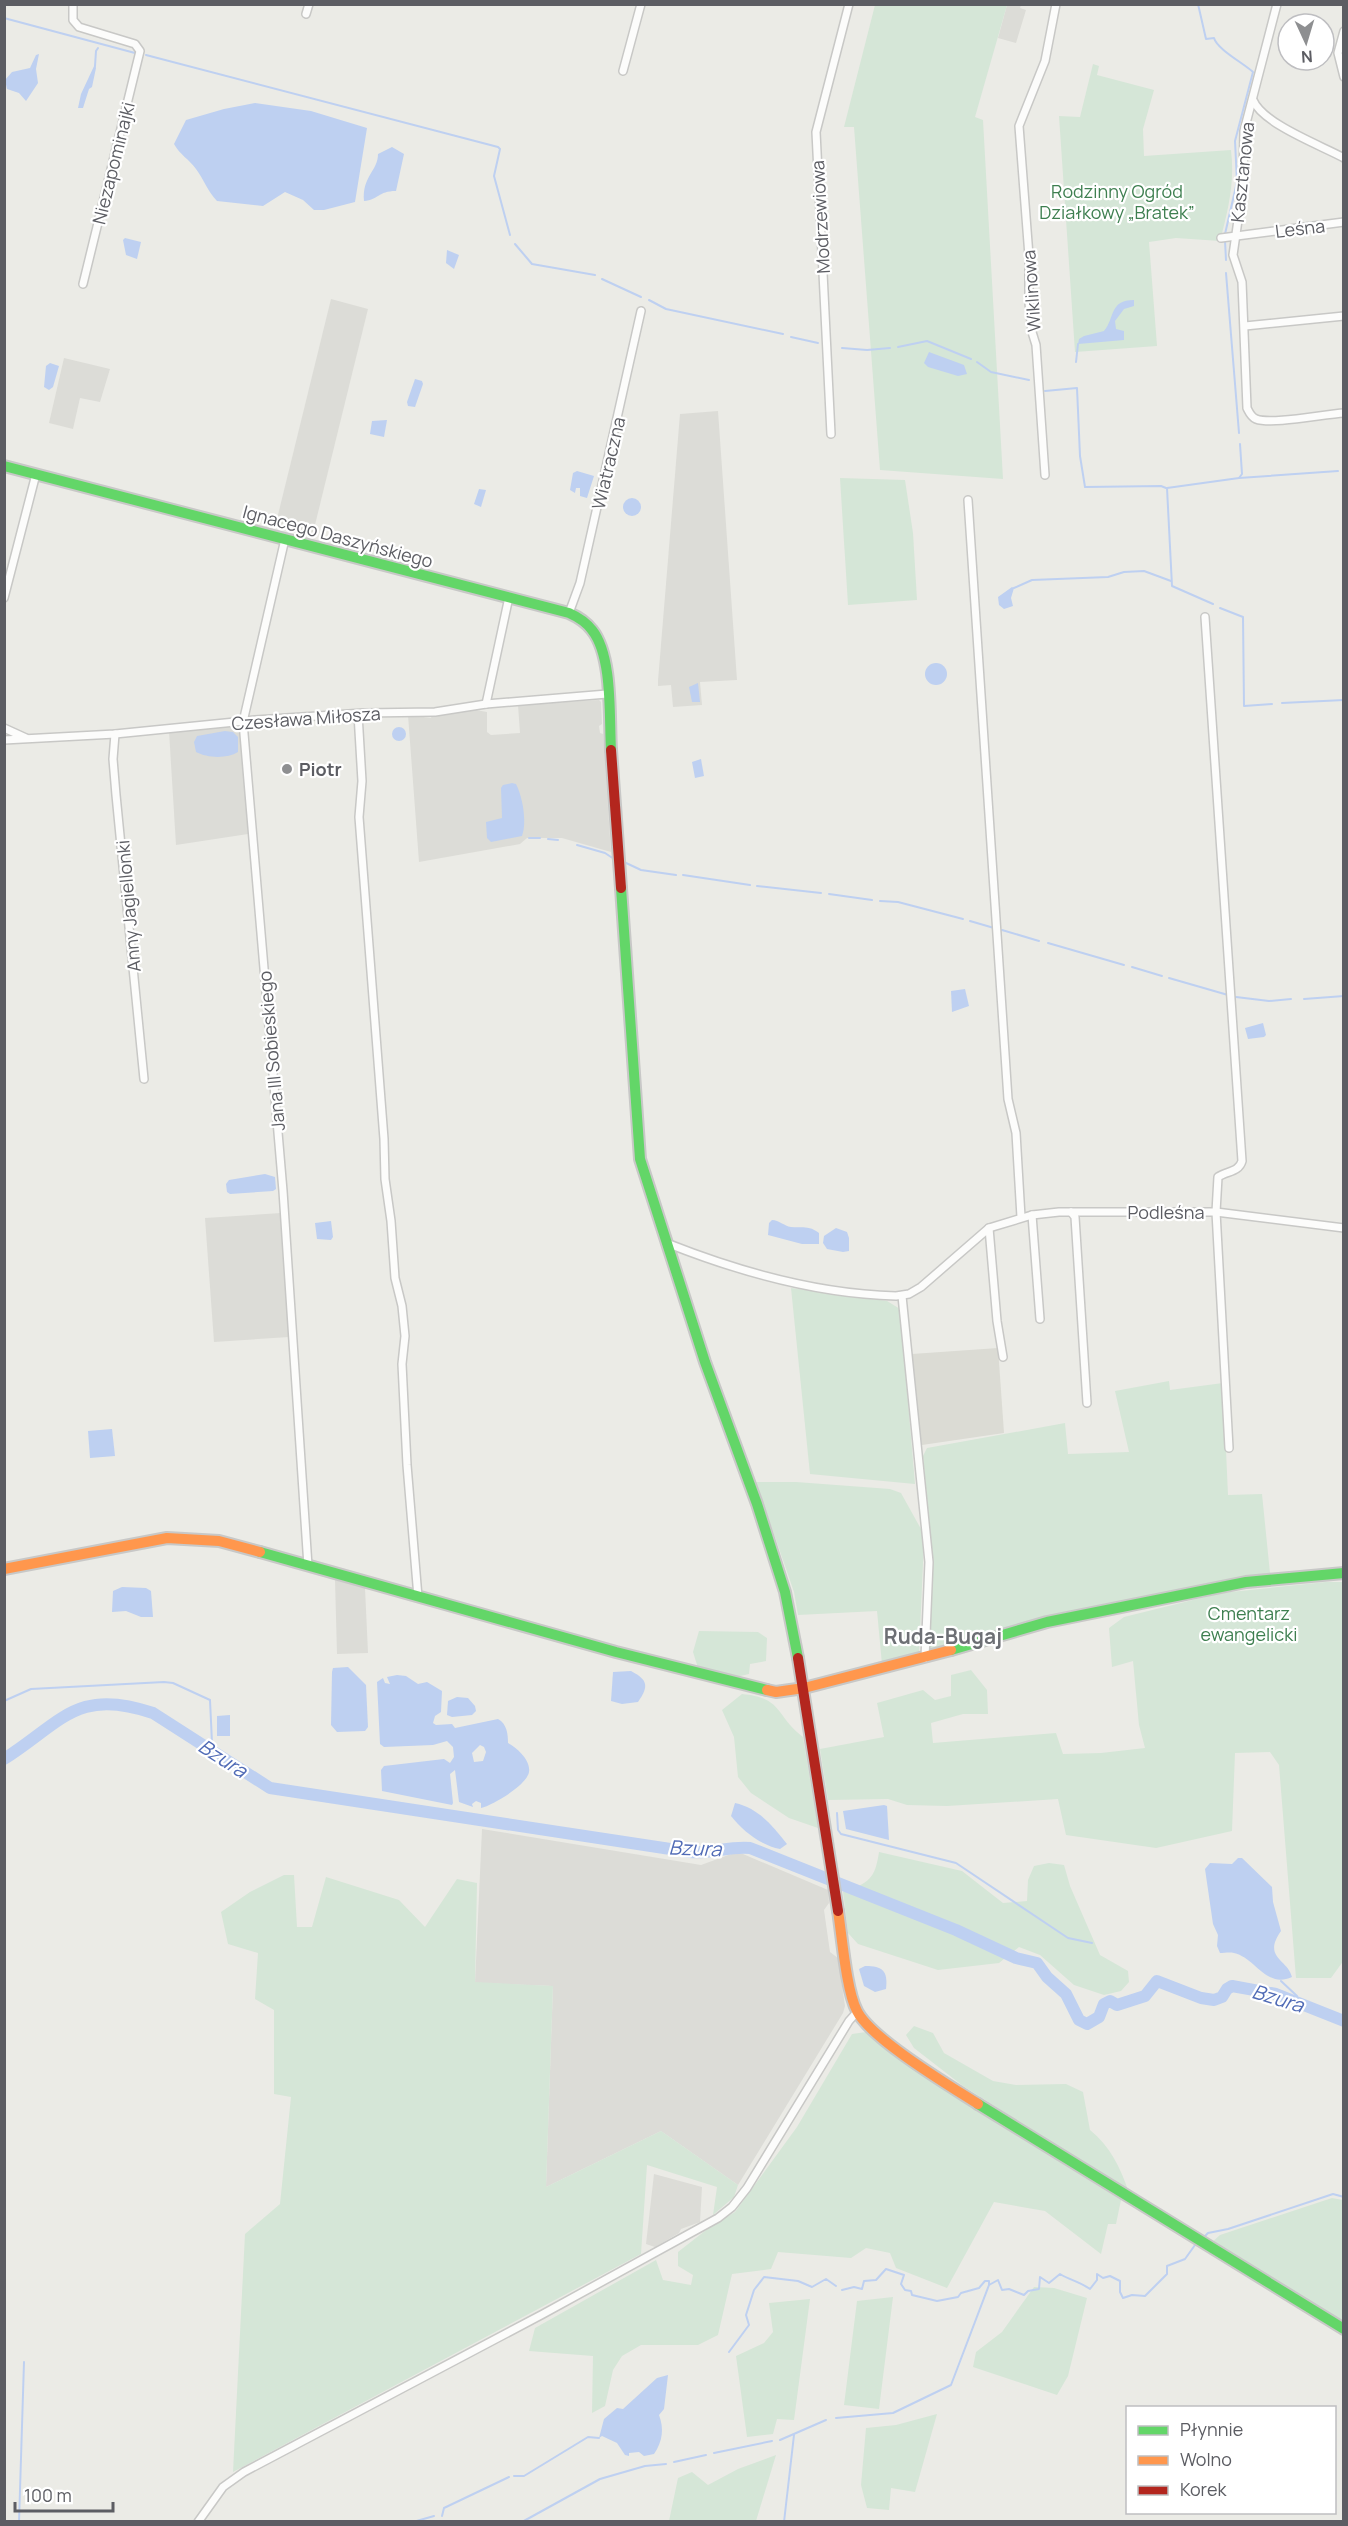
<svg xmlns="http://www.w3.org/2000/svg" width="1348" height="2526" font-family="Manrope,sans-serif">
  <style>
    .industrial { fill: #dcdcd7 }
    .education { fill: #dbdbd4 }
    .green { fill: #d5e6d7 }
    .water { fill: #bed0f1; fill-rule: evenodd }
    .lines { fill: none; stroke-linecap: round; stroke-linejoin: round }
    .stream { stroke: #bed0f1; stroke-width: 2 }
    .river { stroke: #bed0f1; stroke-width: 12 }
    .street-casing { stroke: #c8c8c6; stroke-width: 10 }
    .fast-casing { stroke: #c8c8c7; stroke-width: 14 }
    .slow-casing { stroke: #c8c8c7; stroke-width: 14 }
    .jam-casing { stroke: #c8c8c7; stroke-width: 14 }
    .street { stroke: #fcfcfb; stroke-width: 7 }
    .fast { stroke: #63d668; stroke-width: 10 }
    .slow { stroke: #ff974d; stroke-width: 10 }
    .jam { stroke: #b3261e; stroke-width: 10 }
    .poi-dot { fill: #8e8f91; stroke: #fff; stroke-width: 2 }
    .labels { text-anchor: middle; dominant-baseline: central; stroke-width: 4.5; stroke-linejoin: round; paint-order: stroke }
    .street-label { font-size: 18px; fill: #5c5d63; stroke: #fff }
    .park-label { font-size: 18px; fill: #3e7f50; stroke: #fff }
    .poi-label { font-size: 18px; font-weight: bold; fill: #5c5d63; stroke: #fff; text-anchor: start }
    .water-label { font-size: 20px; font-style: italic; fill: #506bb6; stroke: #fff }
    .quarter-label { font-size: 21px; font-weight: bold; fill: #6d6f74; stroke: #fff }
  </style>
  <rect width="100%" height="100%" fill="#ebebe6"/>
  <g class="industrial">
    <path d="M1007,5H1021L1020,8L1026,10L1016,43L998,38Z"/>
    <path d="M331,299L368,309L312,537L275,527Z"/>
    <path d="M64,358L110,369L100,402L80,398L73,429L49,423Z"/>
    <path d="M718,411L737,680L700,682L702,705L673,707L671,685L658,686V681L680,414Z"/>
    <path d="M599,700L601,702L602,724L599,726L600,733L603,734L611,852L562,838H527L520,844L419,862L408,715L431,718L433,714L476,710L487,712V732L491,735L520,733L518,705Z"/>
    <path d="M233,726L240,730L248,834L176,845L169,731Z"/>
    <path d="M281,1213L289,1337L214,1342L205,1218Z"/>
    <path d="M335,1580L365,1588L368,1653L337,1654Z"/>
    <path d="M482,1829L701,1865L734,1853L743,1854L828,1890L829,1903L824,1910L830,1952L838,1958L845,2006L843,2013L738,2185L661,2131L546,2187L553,1986L475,1983Z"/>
    <path d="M654,2174L702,2187L700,2222L681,2229L679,2233L655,2247L646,2244Z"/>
  </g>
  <path class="education" d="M998,1348L1004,1433L922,1445L917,1434L912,1354Z"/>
  <g class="green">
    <path d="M875,5H1007L975,117L983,120L1003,479L880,470L854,127H844Z"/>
    <path d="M1093,64L1099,66L1097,75L1154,90L1143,129L1144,156L1231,150C1235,183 1228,210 1220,241L1176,238L1149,242L1157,346L1075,352L1059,116L1080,117Z"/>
    <path d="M840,478L905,480L913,533L917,600L848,605Z"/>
    <path d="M791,1288L887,1301L900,1309L915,1484L810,1474Z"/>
    <path d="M1169,1381L1170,1390L1223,1383L1228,1495L1262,1494L1270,1573L986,1634L929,1651L933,1561L923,1456L927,1448L1065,1423L1068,1454L1129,1452L1115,1391Z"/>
    <path d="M756,1482H796L890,1489L901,1493L921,1529L924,1541L919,1655L882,1664L877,1611L798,1615L794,1592Z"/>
    <path d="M1326,1582H1344V1960L1331,1978H1296L1279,1765L1270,1752L1235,1753L1232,1831L1156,1848L1066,1835L1058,1799L947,1806L907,1805L888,1799L828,1800L820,1749L884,1737L877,1703L923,1690L935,1700L951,1696V1675L971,1670L987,1690L988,1714H963L931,1723L933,1743L1056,1733L1063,1754L1101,1753L1145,1748L1139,1725L1133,1661L1112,1667L1109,1628L1124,1617L1221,1593Z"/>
    <path d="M699,1631L758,1632L767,1638L766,1661L750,1664L749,1674L736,1677L698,1668L693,1652Z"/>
    <path d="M742,1694C784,1698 775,1716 803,1737L818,1828L789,1818L751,1793L738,1777L734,1737L722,1710Z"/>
    <path d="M879,1852L962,1871L1003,1903L1027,1901L1028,1880L1034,1866L1049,1863L1064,1865L1070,1886L1100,1955L1128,1971L1129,1982L1121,1991L1104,1995L1074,1985L1040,1955L1019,1947L999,1963L938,1970L858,1944L848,1933L843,1892C869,1883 875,1879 879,1852Z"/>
    <path d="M284,1875H294L297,1927H312L326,1877L399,1900L425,1927L457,1879L477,1883L475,1982L553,1986L546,2187L661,2131L738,2185L734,2197L713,2215L717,2187L647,2165L641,2254L233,2472L245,2234L280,2204L291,2097L274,2094V2010L255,1999L258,1953L228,1944L221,1912L250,1892Z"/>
    <path d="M914,2026L933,2033L944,2053L993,2081L1016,2085L1066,2084L1083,2092L1090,2130C1110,2146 1120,2167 1128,2190L963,2086L914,2048L906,2035Z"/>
    <path d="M866,2032L958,2099L1121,2200L1116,2224H1108L1101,2254L1045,2211L994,2202L947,2288L896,2268L890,2253L866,2248L851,2258L778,2252L771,2269L732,2274L718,2335L698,2345H641L622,2356L613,2370L605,2406L592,2413L593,2356L529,2351L535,2328L656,2260L663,2280L691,2285L693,2275L678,2266V2252L710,2227L735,2212L797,2127L852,2034Z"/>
    <path d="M1332,2198L1343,2200V2322L1210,2244L1220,2235Z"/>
    <path d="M1034,2287L1054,2288L1087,2298L1068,2376L1057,2395L973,2367L976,2352L1002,2332Z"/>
    <path d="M893,2297L879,2409L844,2405L857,2301Z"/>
    <path d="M810,2299L794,2420L777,2419L773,2434L747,2437L736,2356L764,2343L773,2332L769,2303Z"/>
    <path d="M937,2414L915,2492L891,2488L889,2510L867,2508L861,2485L866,2428L896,2425Z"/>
    <path d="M776,2455L756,2521H669L678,2478L692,2472L708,2485L738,2469Z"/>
  </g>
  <g class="water">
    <path d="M39,54L36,69L38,83L26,101L19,93L7,89L5,80L12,72L30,68L36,55Z"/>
    <path d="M95,64L96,68L92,87L89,89L83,108H78L81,94Z"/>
    <path d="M255,103L311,111L367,128L355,202L324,210H314L303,200L285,192L263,206L217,201C207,190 204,180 196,169C189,159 180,155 174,144L186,120L224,109Z"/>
    <path d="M392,147L404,154L396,191C378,191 378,200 364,201C362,176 378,171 378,154Z"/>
    <path d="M125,238L141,242L137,259L126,255L123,240Z"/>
    <path d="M447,250L459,255L454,269L446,263Z"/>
    <path d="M1134,300V306L1124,309L1115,321L1116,329L1124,331V340L1078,344L1079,339L1084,336L1104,331C1115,318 1109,300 1134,300Z"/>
    <path d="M929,352L964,365L967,374L958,376L928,367L924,363Z"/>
    <path d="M50,363L59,366L53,387L49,390L44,387L46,366Z"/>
    <path d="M415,379L422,381L423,384L415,407L408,406L407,402Z"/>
    <path d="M387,420L384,437L370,434L372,421Z"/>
    <path d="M577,471L594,476L587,498L580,496V488H576L575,493L570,490L573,473Z"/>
    <path d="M479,489L486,490L481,507L474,504Z"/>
    <circle cx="632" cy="507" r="9"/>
    <path d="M1012,587L1014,588L1011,598L1013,606L1004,609L999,605L998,597Z"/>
    <circle cx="936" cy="674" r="11"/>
    <path d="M698,683L700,702H692L689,687Z"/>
    <circle cx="399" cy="734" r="7"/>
    <path d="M225,731L233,732L238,737V752C227,759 207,758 196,752L194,742L197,736Z"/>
    <path d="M701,759L704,776L695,778L692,762Z"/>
    <path d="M512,783L516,784C523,798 527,822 522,836L491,842L487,838L486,822L502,818L501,788L503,785Z"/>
    <path d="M965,989L969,1006L952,1012L951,991Z"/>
    <path d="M1263,1023L1266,1035L1264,1037L1248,1039L1245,1028Z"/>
    <path d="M265,1174L275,1177L276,1189L273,1191L230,1194L227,1192L226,1184L229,1180Z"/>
    <path d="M772,1220C779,1220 784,1226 791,1227C802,1228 809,1225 819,1233V1244H802L768,1235L769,1223Z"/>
    <path d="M331,1221L333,1237L331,1240L317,1239L315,1223Z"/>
    <path d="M836,1228L847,1232L849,1238V1251L843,1252L827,1249L823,1243L824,1236Z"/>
    <path d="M112,1429L115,1456L90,1458L88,1431Z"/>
    <path d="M122,1587L146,1588L151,1591L153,1617H141L126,1611L112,1612L113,1591Z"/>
    <path d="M348,1667L366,1685L368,1727L365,1731L337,1732L331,1725L332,1672L333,1668Z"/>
    <path d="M631,1671C648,1680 649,1686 638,1702L622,1704L611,1701L613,1672Z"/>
    <path d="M397,1675L406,1676L418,1684L427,1682L442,1691L441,1712L435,1716L433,1723L436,1725L452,1724L455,1728L498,1719C507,1724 508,1734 508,1743C517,1748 531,1760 529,1772C527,1785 493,1805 481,1808V1803L476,1801L472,1804L473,1807L459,1802L455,1770L450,1774L453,1803L452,1805L382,1791L381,1770L384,1766L444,1759L450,1763L454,1757L453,1747L447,1741L433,1745L384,1747L380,1744L377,1682L383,1678L385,1683L390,1684L387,1677ZM480,1745L484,1747L486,1752L483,1761L474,1762L472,1753Z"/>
    <path d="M457,1697L468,1698L475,1706L476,1711L472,1715L452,1717L447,1715L448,1701Z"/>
    <path d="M230,1715V1736H217V1716Z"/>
    <path d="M735,1803C758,1808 772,1825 787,1844L780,1849C760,1845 743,1831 731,1816Z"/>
    <path d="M884,1805L887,1806L889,1840L846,1829L843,1811Z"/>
    <path d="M1238,1858H1242L1272,1887L1273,1902L1281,1931C1262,1958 1288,1959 1292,1977C1266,1989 1256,1958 1234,1953C1230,1952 1224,1953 1220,1953L1217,1946L1218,1935L1213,1924L1205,1869L1210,1863L1232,1864Z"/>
    <path d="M865,1966C883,1966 888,1971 886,1989L875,1992L864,1986L859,1969Z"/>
    <path d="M668,2375L664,2409L659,2415C664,2428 663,2441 654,2454L644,2456L639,2452L629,2453V2456L625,2455L617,2443L602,2436L599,2438L604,2419L617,2408L623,2409L657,2378Z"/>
  </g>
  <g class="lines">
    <g class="stream">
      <path d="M1198,4L1206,39L1214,38C1217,49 1243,63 1253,72L1235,141L1237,182L1225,234"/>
      <path d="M4,18L135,53"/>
      <path d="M146,55L498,147L500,149L494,176L510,235"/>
      <path d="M95,66L96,51L98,48"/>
      <path d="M1225,241L1226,260"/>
      <path d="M515,244L532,264L595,275"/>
      <path d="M1226,273L1239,433"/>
      <path d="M602,279L641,297"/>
      <path d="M649,300L666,309L783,334"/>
      <path d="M791,337L818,343"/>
      <path d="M898,347L927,341L971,359"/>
      <path d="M842,348L867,350L890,348"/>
      <path d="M977,362L991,372L1029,380"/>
      <path d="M1076,362L1078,344"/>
      <path d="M1045,391L1077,388L1080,456L1085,487L1161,486L1166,488"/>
      <path d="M1239,478L1338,471"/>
      <path d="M1014,588L1032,580L1108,577L1124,572L1144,571L1171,581"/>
      <path d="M1213,604L1172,586L1167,488L1239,478L1242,474L1240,444"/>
      <path d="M1220,608L1243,617L1244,706L1272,704"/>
      <path d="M1282,703L1344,700"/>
      <path d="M529,838H540"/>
      <path d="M548,839L558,840"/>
      <path d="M577,845L605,853L614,859"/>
      <path d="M624,862L641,870L676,875"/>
      <path d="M683,875L750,885"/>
      <path d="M757,886L821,893"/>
      <path d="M829,894L872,900"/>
      <path d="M880,901L898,902L963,919"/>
      <path d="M970,921L994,928"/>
      <path d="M1002,930L1039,941"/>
      <path d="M1048,943L1124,965"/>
      <path d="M1132,967L1162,976"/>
      <path d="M1169,978L1228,995"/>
      <path d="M1236,997L1269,1001L1291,999"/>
      <path d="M1304,999L1344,996"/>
      <path d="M4,1701L31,1689L164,1682L173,1683L210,1700L212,1743"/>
      <path d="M837,1813L838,1830L841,1834L956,1863L1068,1938L1092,1943"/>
      <path d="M1281,1981L1297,1996V2001"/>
      <path d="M1203,2238L1208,2233L1228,2229L1333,2194L1344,2197"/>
      <path d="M842,2290L854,2287L862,2289L864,2281L876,2280L886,2269L904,2275L901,2284L905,2290L911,2291L912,2295L937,2301L958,2297L961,2293L979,2288L985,2281H989V2285L998,2280L1002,2290L1009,2289L1024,2295L1028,2291L1039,2289L1040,2277L1049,2283L1060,2274C1070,2280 1080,2282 1090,2289L1097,2280V2274L1103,2278L1110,2276L1120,2281V2292L1123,2298L1132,2295L1145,2296L1167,2274V2266L1185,2259L1195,2245"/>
      <path d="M729,2352L749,2325L746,2315L754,2290L764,2277L798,2281L812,2287L826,2279L836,2286"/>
      <path d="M836,2418L893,2413L951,2385L989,2285"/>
      <path d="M780,2440L826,2420"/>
      <path d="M714,2453L772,2441"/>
      <path d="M674,2462L706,2455"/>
      <path d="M514,2476H524L588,2437L599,2438"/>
      <path d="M442,2516L444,2508L509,2477"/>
      <path d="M19,2522L24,2362"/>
      <path d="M413,2522L434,2516"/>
      <path d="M522,2522L600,2479L645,2466L666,2464"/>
      <path d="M784,2522L794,2435"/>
    </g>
    <path class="river" d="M4,1759C62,1722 77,1687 153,1713L270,1788L690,1852C711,1854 729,1846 750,1848L956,1930L1016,1958L1037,1963L1047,1977L1066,1994L1079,2020L1087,2024L1099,2017L1104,2004L1110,2001L1117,2005L1145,1996L1157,1981L1201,1998L1214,2000L1222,1997L1227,1989L1232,1986L1276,1994L1344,2021"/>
    <g class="street-casing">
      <g id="street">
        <path d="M73,4V20L79,27L135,44L140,51L83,284"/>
        <path d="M1277,4L1244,131L1243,185L1233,255L1242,282L1247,408C1249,412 1251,417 1256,419C1272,425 1324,414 1344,413"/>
        <path d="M306,14L309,4"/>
        <path d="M1344,31L1338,53L1344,77"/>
        <path d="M623,71L641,4"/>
        <path d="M1253,100C1263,124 1320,145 1344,158"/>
        <path d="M1221,238L1344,222"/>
        <path d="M1245,326L1344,316"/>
        <path d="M831,434L816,132L849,4"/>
        <path d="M1045,475L1036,345L1032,332L1029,303V256L1019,126L1045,61L1056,4"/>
        <path d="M968,500L1008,1099L1016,1133L1021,1217"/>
        <path d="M285,539L243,722L283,1191L308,1566"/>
        <path d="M4,598L36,474"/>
        <path d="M569,613L580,583L641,311"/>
        <path d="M1205,617L1242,1161C1239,1172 1227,1171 1218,1177L1216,1212L1229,1448"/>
        <path d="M486,704L509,597"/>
        <path d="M358,714L362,781L359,817L384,1139L385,1179L391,1221L395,1278L402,1306L405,1336L402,1364L407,1465L418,1597"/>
        <path d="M4,728L26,738"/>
        <path d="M115,734L113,759L116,795L144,1079"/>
        <path d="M4,740L115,734L255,720L364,713L435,712L486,704L607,694"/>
        <path d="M1071,1212L1075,1217L1087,1403"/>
        <path d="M1032,1215L1040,1319"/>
        <path d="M989,1228L997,1321L1003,1357"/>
        <path d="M669,1244C740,1272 819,1294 896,1296L909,1294L921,1287L989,1228L1032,1215L1059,1212H1216L1344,1228"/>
        <path d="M902,1296L929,1562L925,1658"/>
        <path d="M198,2522L223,2487L244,2472L543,2314L718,2218L732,2207L747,2188L849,2021L857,2012"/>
      </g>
    </g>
    <g class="fast-casing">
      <g id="fast">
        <path d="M4,466L569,613C578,617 586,622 592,630C613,656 609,717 611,750"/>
        <path d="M621,888L640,1159L705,1362L757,1504L785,1592L798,1658"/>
        <path d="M260,1552L616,1652L767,1690"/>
        <path d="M951,1650L1047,1622L1246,1582L1344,1573"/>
        <path d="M978,2104L1344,2329"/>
      </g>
    </g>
    <g class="slow-casing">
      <g id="slow">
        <path d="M4,1569L167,1538L219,1541L260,1552"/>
        <path d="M767,1690L776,1692L804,1688L951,1650"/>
        <path d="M838,1911C842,1936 846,1990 857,2011C871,2039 950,2086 978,2104"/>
      </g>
    </g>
    <g class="jam-casing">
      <g id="jam">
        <path d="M611,750L621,888"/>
        <path d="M798,1658L838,1911"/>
      </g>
    </g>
    <use href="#street" class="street"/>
    <use href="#fast" class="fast"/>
    <use href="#slow" class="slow"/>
    <use href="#jam" class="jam"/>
  </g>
  <circle class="poi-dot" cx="287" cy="769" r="6"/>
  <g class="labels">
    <g class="street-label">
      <text transform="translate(113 163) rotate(-76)">Niezapominajki</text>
      <text transform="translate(1242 172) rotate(-84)">Kasztanowa</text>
      <text transform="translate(820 217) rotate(-93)">Modrzewiowa</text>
      <text transform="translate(1300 228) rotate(-7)">Leśna</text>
      <text transform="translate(1031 291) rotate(-94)">Wiklinowa</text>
      <text transform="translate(608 463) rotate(-77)">Wiatraczna</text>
      <text transform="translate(338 536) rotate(15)">Ignacego Daszyńskiego</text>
      <text transform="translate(306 718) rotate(-4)">Czesława Miłosza</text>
      <text transform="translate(128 906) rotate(-95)">Anny Jagiellonki</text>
      <text transform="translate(271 1051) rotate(-95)">Jana III Sobieskiego</text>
      <text x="1166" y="1212">Podleśna</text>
    </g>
    <g class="park-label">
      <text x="1117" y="191">Rodzinny Ogród<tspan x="1117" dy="21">Działkowy „Bratek”</tspan></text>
      <text x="1249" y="1613">Cmentarz<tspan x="1249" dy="21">ewangelicki</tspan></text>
    </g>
    <g class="poi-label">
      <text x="299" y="769">Piotr</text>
    </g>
    <g class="water-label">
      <text transform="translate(223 1758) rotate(33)">Bzura</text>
      <text transform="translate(695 1848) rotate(2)">Bzura</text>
      <text transform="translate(1278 1998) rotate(17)">Bzura</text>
    </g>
    <g class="quarter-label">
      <text x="943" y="1636">Ruda-Bugaj</text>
    </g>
  </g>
  <rect width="1348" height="2526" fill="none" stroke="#5c5d63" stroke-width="12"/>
  <rect x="1126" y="2406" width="210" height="108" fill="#ffffff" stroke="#bebec1" stroke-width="1.5"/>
  <rect x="1138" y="2426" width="30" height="9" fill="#63d668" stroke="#bebec1" stroke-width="1.5"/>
  <text x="1180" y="2436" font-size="18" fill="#5c5d63">Płynnie</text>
  <rect x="1138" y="2456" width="30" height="9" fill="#ff974d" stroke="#bebec1" stroke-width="1.5"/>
  <text x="1180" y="2466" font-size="18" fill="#5c5d63">Wolno</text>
  <rect x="1138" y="2486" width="30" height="9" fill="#b3261e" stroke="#bebec1" stroke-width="1.5"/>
  <text x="1180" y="2496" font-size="18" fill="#5c5d63">Korek</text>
  <g transform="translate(1306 42) rotate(176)"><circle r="28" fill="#ffffff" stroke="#bebec1" stroke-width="1.5"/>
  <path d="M0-4.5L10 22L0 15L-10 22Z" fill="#8e8f91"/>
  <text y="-9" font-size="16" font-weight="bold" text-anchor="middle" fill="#5c5d63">N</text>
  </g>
  <path d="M15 2502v9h98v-9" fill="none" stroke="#5c5d63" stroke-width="3"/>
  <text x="24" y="2502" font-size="18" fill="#5c5d63" stroke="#ffffff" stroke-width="4.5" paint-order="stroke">100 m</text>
</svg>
